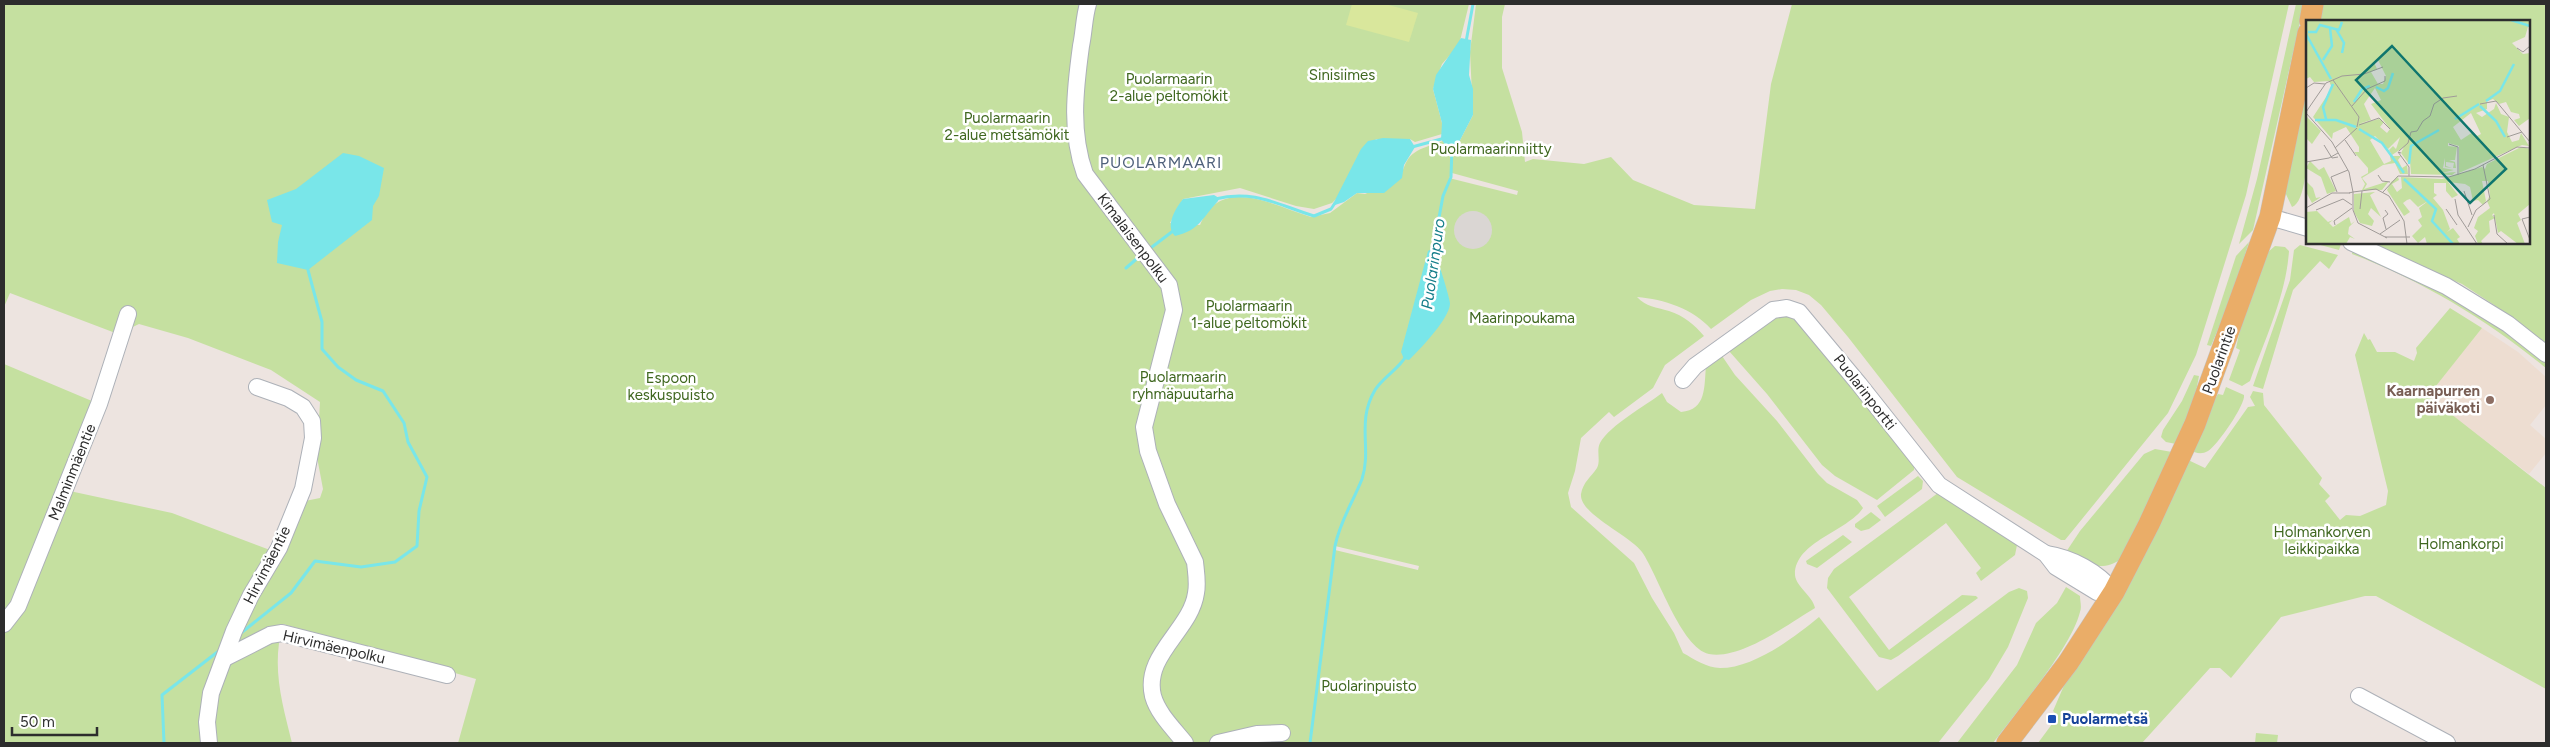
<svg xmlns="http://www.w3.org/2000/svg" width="2550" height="747" font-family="Figtree,sans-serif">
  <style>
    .education { fill: #edddd1 }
    .green { fill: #c5e0a0; fill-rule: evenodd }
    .pitch { fill: #d9e79c }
    .plaza { fill: #dad6d3 }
    .water { fill: #79e6e9 }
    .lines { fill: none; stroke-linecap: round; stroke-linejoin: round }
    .stream { stroke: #79e6e9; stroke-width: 3 }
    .minor-casing { stroke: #adb1b8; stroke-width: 18 }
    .major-casing { stroke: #c4c4c4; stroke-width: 22 }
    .minor { stroke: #fff; stroke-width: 16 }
    .major { stroke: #eaad68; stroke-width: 21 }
    .education-dot { fill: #8d6e63; stroke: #fff; stroke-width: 2 }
    .transit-dot { fill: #1a4fb4; stroke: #fff; stroke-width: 2 }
    .labels { text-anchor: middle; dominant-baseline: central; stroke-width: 5; stroke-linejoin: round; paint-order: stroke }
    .park-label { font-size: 15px; fill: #3f671f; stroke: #fff }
    .street-label { font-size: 15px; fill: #2d2d2d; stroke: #fff }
    .education-label { font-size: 15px; font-weight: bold; fill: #785e54; stroke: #fff; text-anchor: end }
    .transit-label { font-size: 15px; font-weight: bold; fill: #164399; stroke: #fff; text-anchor: start }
    .neighbourhood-label { font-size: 16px; letter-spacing: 1px; fill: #4f617b; stroke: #fff }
    .water-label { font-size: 16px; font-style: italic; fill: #157e8a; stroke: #fff }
    .inset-river { fill: none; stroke: #79e6e9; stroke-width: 2.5 }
    .inset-road { fill: none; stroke: #a09b98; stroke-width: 1 }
    .view { fill: #0f766e; fill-opacity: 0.15; stroke: #0f766e; stroke-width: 2.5 }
    .inset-edge { fill: none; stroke: #2d2d2d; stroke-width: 2.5 }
  </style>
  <rect width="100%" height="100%" fill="#ede4e0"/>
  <path class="education" d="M2482,328L2518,352L2546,377V405L2530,425L2546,439V453L2529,474L2427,396Z"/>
  <g class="green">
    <path d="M4,4H1469L1459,45L1442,64L1433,89L1442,123V134L1415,142L1410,139H1376L1346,181L1338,197L1332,203L1314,209L1296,206L1240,188L1183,199L1170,223L1200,225C1221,174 1274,206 1311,217L1330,213L1357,193L1365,194L1401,178C1407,150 1418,150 1443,141L1448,149L1456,148L1473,115L1470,52L1476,4H1505L1502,17V68L1522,132L1525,162L1533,159L1584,164L1611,157L1633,180L1694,205L1755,209L1771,84L1792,4H2289L2246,195L2196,355L2168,413L2065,540H2061L1957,477L1848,337L1821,305L1809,295L1796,290L1782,289L1770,291L1751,300L1711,329C1693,309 1664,299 1637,297C1646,307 1656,307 1669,311C1684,316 1694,324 1704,336L1665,365L1653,388L1614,417L1609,412L1581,438L1575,471L1568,493L1571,507L1634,563L1652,598L1674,633L1683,653C1694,659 1707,668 1720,668C1754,668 1795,637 1819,617L1877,691L2009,592L2019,588L2027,591L2028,598L2008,647L1989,679L1938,743H1263L1264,738L1241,743H458L476,679L283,624C271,667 282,702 292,743H4V364L99,404L65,490L172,513L270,550L305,501L320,498L323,489L317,457L320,402L271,370L188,338L139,324L118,334L10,293L4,307ZM1452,173L1518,191L1517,195L1449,178ZM1335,546L1419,566L1418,570L1335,550Z"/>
    <path d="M2296,4H2304L2253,230L2239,244L2257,179Z"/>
    <path d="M2319,4H2546V345L2494,305L2462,284L2366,243L2529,242V21H2315Z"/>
    <path d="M2307,56C2307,81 2315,199 2292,207L2285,192Z"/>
    <path d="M2249,242L2233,293L2211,346L2207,345L2236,256Z"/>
    <path d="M2339,243L2341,244L2339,250L2313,243Z"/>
    <path d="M2300,245L2338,255L2329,269L2320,261L2293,290L2263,389L2253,386L2290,280L2294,250Z"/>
    <path d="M2275,246L2285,247L2289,251C2286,296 2265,339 2250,381L2242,386L2229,380L2240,350L2236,348L2243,316L2268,252Z"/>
    <path d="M2353,247L2441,288L2546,359V368C2487,320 2423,281 2352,254Z"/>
    <path d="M2450,308L2482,328L2428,396L2546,488V689L2376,596H2365L2281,617L2231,678L2220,668H2210L2142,743H2038L2058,716L2053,711L2069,674L2186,459L2205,468L2248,407L2255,406L2250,397L2253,391L2263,393L2264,405L2322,478L2319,484L2330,496L2325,501L2340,520L2346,515L2360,516L2386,505L2388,491L2355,355L2364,333L2368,340L2370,339L2377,352H2395L2414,361L2417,353L2416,348Z"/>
    <path d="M1783,313L1800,321L1914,465V470L1877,500L1835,476L1822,465L1767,394L1729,351Z"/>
    <path d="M1720,353L1735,375L1777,421L1818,474L1827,483L1857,500L1863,508C1848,531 1794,542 1795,575C1796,587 1813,596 1815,608C1788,624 1741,660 1709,654C1681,648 1658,575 1642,552C1631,536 1579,514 1581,494C1583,482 1591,477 1597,468C1601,460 1596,451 1600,443C1610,425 1645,406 1662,393L1667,402L1681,412C1707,410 1704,386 1706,366Z"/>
    <path d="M2194,375L2199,376L2194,402L2176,444L2166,442L2161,437L2163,430L2182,401Z"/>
    <path d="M2226,387L2244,395C2246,404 2217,446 2208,451C2201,455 2196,453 2189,450L2197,430L2218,394L2223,395Z"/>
    <path d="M2155,449L2172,452L2121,559C2101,573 2085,564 2066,552L2080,531L2144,454Z"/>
    <path d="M1918,476L1923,481L1922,489L1885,517L1877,506Z"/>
    <path d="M1938,493L2017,545L2015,555L1981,581L1976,573L1981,568L1946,523L1849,597L1889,650L1962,595L1976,596L1978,598L1898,656L1891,660L1879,657L1827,588L1828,578L1834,569Z"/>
    <path d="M1871,512L1881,520L1869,529L1861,531L1855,527V524Z"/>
    <path d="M1843,535L1852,542L1817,568L1807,564L1806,561Z"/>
    <path d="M2066,587L2080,596C2080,601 2082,607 2080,612C2071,648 2017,711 1993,743H1957L2017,665L2036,623L2057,603Z"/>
    <path d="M2256,733L2278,735L2277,743H2255Z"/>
  </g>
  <path class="pitch" d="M1352,4H1385L1418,13L1409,42L1346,25Z"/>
  <circle class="plaza" cx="1473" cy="230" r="19"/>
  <g class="water">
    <path d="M1461,38L1471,40L1469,75L1473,89V115L1456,148L1448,149L1441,139L1442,123L1433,89L1436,75Z"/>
    <path d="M1383,138L1410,139L1415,147L1404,165L1402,178L1384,193H1357L1344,202L1332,206L1361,149L1368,141Z"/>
    <path d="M343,153L359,156L384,168L379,196L373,206L372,220L308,270L277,263L278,242L282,225L272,222L267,200L296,189Z"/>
    <path d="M1214,195L1219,198L1218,201C1202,218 1200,230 1175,236C1165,226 1175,209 1183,199Z"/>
    <path d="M1433,248C1436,254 1450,298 1450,304C1449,319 1420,349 1409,360L1404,359L1401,352L1428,251Z"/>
  </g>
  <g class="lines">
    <g class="stream">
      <path d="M1466,42L1473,4"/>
      <path d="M1412,147L1445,138"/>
      <path d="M1215,199C1254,189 1278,205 1314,216L1331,209L1335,203"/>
      <path d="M1148,250L1173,231"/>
      <path d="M1433,250L1443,196L1451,177L1452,146"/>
      <path d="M1126,268L1141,255"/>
      <path d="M241,633L291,593L315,561L361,567L395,562L417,546L419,511L427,477L408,442L404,423L383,391L356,380L338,367L322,349V322L308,270"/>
      <path d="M164,743L162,695L220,650"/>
      <path d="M1310,743L1335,546C1340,521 1353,502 1362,479C1372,448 1356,422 1375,390C1383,377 1399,369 1406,356"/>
    </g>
    <g class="minor-casing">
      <g id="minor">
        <path d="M1088,4C1084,17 1084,32 1081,46C1075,90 1070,132 1085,174L1169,285L1174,310L1144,427L1148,451L1167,504L1195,562C1196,572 1198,583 1196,593C1191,630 1143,655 1153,696C1158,714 1174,729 1185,743"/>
        <path d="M2270,217L2308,228"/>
        <path d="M2351,242L2446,286L2508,324L2546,354"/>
        <path d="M1683,380L1695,366L1773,310L1787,308L1799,312L1859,384L1939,485L2046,554L2056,567L2097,592H2114"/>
        <path d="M2046,554C2072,558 2098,572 2114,592"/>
        <path d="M4,624L18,606L99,404L128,314"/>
        <path d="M225,658L270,635L282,633L447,675"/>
        <path d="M2359,696L2447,743"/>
        <path d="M209,743L207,722L211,693L234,631L251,595L279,548L303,489L313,438L312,421L303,407L288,398L257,387"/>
        <path d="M1218,743L1257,734L1282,733"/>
      </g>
    </g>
    <g class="major-casing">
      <g id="major">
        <path d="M2310,21L2313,4"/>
        <path d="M2007,743L2068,663L2114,592L2149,524L2195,424L2270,217L2308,33"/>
      </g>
    </g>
    <use href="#minor" class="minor"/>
    <use href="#major" class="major"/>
  </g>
  <circle class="education-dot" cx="2490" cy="400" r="5"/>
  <rect class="transit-dot" x="2047" y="714" width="10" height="10" rx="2.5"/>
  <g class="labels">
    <g class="park-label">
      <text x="1342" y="75">Sinisiimes</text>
      <text x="1169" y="79">Puolarmaarin<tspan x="1169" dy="17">2-alue peltomökit</tspan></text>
      <text x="1007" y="118">Puolarmaarin<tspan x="1007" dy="17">2-alue metsämökit</tspan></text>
      <text x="1491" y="149">Puolarmaarinniitty</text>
      <text x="1249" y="306">Puolarmaarin<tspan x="1249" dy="17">1-alue peltomökit</tspan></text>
      <text x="1522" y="318">Maarinpoukama</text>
      <text x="1183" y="377">Puolarmaarin<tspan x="1183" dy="17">ryhmäpuutarha</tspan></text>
      <text x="671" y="378">Espoon<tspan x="671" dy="17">keskuspuisto</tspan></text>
      <text x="2322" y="532">Holmankorven<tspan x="2322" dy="17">leikkipaikka</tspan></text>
      <text x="2461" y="544">Holmankorpi</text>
      <text x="1369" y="686">Puolarinpuisto</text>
    </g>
    <g class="street-label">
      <text transform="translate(1133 238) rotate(53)">Kimalaisenpolku</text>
      <text transform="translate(2219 360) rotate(-70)">Puolarintie</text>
      <text transform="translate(1865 392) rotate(52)">Puolarinportti</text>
      <text transform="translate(72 472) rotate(-68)">Malminmäentie</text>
      <text transform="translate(267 565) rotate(-63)">Hirvimäentie</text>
      <text transform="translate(334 647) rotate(13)">Hirvimäenpolku</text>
    </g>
    <g class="education-label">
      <text x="2480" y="391">Kaarnapurren<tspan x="2480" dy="17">päiväkoti</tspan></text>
    </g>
    <g class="transit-label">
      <text x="2062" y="719">Puolarmetsä</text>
    </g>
    <g class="neighbourhood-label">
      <text x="1161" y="162">PUOLARMAARI</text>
    </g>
    <g class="water-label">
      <text transform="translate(1433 264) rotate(-82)">Puolarinpuro</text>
    </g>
  </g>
  <g transform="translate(2306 20)">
    <rect width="224" height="224" fill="#ede4e0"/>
    <path d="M0,0H224L219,17L206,23L217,34L224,33V98L213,106L208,100L214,98L213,94L205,92L200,82L193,84L187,79L177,83L181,82V89L170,93L176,97L188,89L190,83L195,94L203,97L201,112L206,122L213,120L215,113L223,126L216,125L153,153V126L142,123V126L151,127L149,140H143L149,142L150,148H147L148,143L140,142V146L146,148L139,147V138L137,148L148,150L136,153L150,152L146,155L105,154L104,141L103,144L95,133L98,127L86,135L83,130L87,126L90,129L94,117L82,129L69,116L64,120L78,144L85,141L84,136H95L92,140L96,148L101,145L102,154H94L89,143L77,145L56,158L61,164L58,169L83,161L76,170H56L59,164L55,157L62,153V148L48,132H53V127L40,107L27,113L26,119L7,97L26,68L23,61L8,62L4,57L0,59ZM72,40L80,56L77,64H72L65,52L71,49L68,42ZM69,68L75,80L65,84L84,109L81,113L74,107L78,102L73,99L52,104L65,100L58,84ZM165,93L175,114L171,116L167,112L155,120L147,107ZM0,96L15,111L6,124L0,118ZM215,127L224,129V184L212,194L215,200L211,203L219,224H212L195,211L192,213L188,193L186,195L189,198L183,201L184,212L175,221L177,224H172L169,216L172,211L168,208L172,197L184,188L181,181L184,175L182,161H176L180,181L177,185L172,180L167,181L164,167L159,164L142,162L152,175L146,178L140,171V163H128V173L131,175L127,178L137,190L144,209L141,212L147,208L154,217L151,219L154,224H121L119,217L112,223L106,216L116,206L112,200L116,197L113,188L122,181L112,187L104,179L101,180L97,183L104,192L98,196L81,170L85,162L92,157L93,160L86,164L91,172L96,168L95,157L136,159L176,147L179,149L181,144ZM4,141L13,150L18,147L30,171L21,174L15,157L0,148ZM0,161L7,168L10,178L15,177L6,183L0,172ZM69,172L64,175L75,197L65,188L62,194L68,201L66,206L54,203L48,192V174ZM11,191L22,202L27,200L23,203L27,207L43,197L45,204L49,201L43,207L42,214L49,219L44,217L40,224H0V192Z" fill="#c5e0a0" fill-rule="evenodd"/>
    <path class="inset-river" d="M205,0L224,6M30,9L38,23L36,33M2,12H10L14,5L33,10L36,2M0,14L25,59M17,40L26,26L24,8M70,67L78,71L82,68L87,53M180,81L194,71L208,44M48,82L56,69L64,66M174,86L190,101L199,117M20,99L17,87L27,64M149,99L173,84M9,100H30L50,107M53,109L76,123L98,153M103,144L105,126L133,110M98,159L130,189L126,201L147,224"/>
    <path class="inset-road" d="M211,28L217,32L224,26M27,60L53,97L51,107M0,68L8,63L19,64M174,84L190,81L224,122M46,86L61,69L79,61V56M0,92L20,63L36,56L58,54L77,47M0,93L26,122L43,152L47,172L70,169L83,176L98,201L101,224M53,105L73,98L84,109M201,117L216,112M39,120L50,136M143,124L152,127V155M18,125L26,138L32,137M29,128L51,108M93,131L102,123L105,112L111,111L117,101L124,96L128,84L137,78L151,76M95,133L92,132L103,147V156M0,142L23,138L32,133M72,155L76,161L84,162M158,171L166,195M31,172L25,157L42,150M77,172L92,156L143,157L169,149L211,127L224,128M43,173L47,172V190L52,203L81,218M149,179L152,195L171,224M0,188L26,173H44M54,189L56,171M140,189L151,205M10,190L37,179L46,185M79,190L82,194L77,198L80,209M188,195L191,214L202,224M224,197L216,199L224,220M29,205L28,201L46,188M162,207L170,190L184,179L177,145M74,214L94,200M79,217H104"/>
    <path class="view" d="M86,26L200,149L164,183L50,60Z"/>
    <rect width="224" height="224" class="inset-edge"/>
  </g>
  <rect width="2550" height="747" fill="none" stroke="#2d2d2d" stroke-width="10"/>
  <path d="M12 727v8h85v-8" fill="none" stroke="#2d2d2d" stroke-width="2.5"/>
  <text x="20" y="727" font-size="15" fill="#2d2d2d" stroke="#ffffff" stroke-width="4" paint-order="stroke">50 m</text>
</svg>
